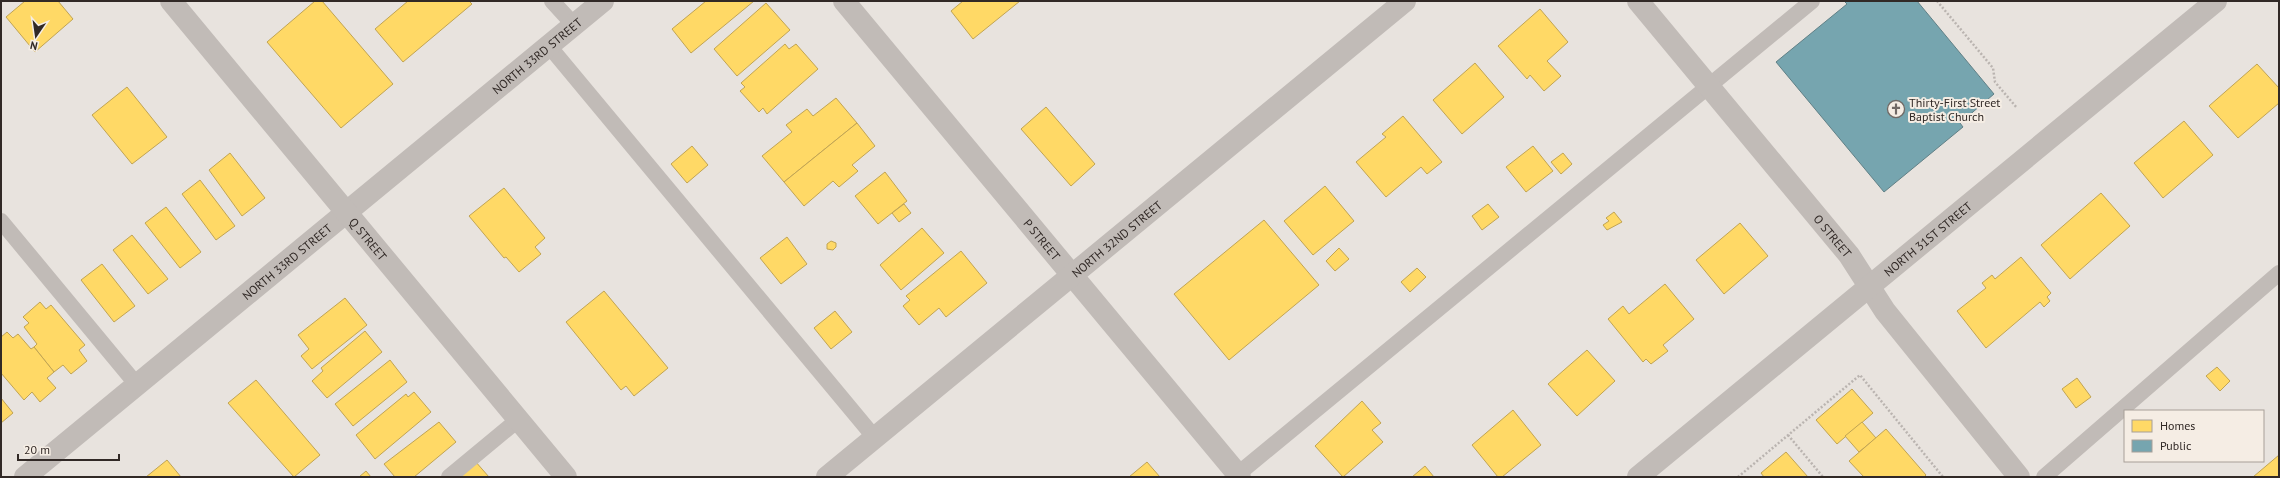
<svg xmlns="http://www.w3.org/2000/svg" width="2280" height="478" font-family="'PT Sans',sans-serif">
  <style>
    .homes { fill: #ffd966; stroke: #c1a453 }
    .public { fill: #76a5af; stroke: #618086 }
    .lines { fill: none; stroke-linecap: round; stroke-linejoin: round }
    .path { stroke: #bab4b0; stroke-width: 2.5; stroke-dasharray: 2 2; stroke-linecap: butt }
    .service { stroke: #c1bbb7; stroke-width: 16 }
    .minor { stroke: #c1bbb7; stroke-width: 22 }
    .tertiary { stroke: #c1bbb7; stroke-width: 22 }
    .labels { text-anchor: middle; dominant-baseline: central; stroke-width: 4; stroke-linejoin: round; paint-order: stroke }
    .street-label { font-size: 12px; fill: #312926; stroke: #f5ede4 }
    .poi-label { font-size: 12px; fill: #312926; stroke: #f5ede4; text-anchor: start }
  </style>
  <rect width="100%" height="100%" fill="#e8e3de"/>
  <g class="homes">
    <path d="M25,1H58L73,19L35,52L6,17Z"/>
    <path d="M315,1H322L393,84L341,128L267,42Z"/>
    <path d="M408,1H469L472,4L403,62L375,29Z"/>
    <path d="M706,1H754L691,53L672,29Z"/>
    <path d="M963,1H1020L973,39L951,11Z"/>
    <path d="M766,3L790,30L737,76L714,49Z"/>
    <path d="M1540,9L1568,42L1547,61L1561,76L1544,91L1530,75L1527,79L1498,46Z"/>
    <path d="M785,44L789,49L796,44L818,69L767,114L763,108L759,112L740,91L745,87L741,83Z"/>
    <path d="M1475,63L1504,97L1462,134L1433,100Z"/>
    <path d="M2257,64L2279,88V103L2238,138L2209,106Z"/>
    <path d="M127,87L167,137L132,164L92,115Z"/>
    <path d="M836,98L857,123L784,182L762,156L792,132L786,125L807,109L813,116Z"/>
    <path d="M1046,107L1095,164L1071,186L1021,129Z"/>
    <path d="M1403,116L1442,162L1427,174L1421,167L1386,197L1356,162L1386,137L1382,134Z"/>
    <path d="M2184,121L2213,155L2163,198L2134,163Z"/>
    <path d="M857,123L875,146L852,165L858,171L839,187L833,181L804,206L784,182Z"/>
    <path d="M692,146L708,165L687,183L671,164Z"/>
    <path d="M1533,146L1553,171L1526,192L1506,167Z"/>
    <path d="M230,153L265,198L242,216L209,170Z"/>
    <path d="M1563,153L1572,164L1561,174L1551,162Z"/>
    <path d="M885,172L907,201L878,224L855,196Z"/>
    <path d="M200,180L235,226L216,240L182,194Z"/>
    <path d="M1325,186L1354,221L1313,255L1284,221Z"/>
    <path d="M504,188L545,238L535,247L541,254L519,272L506,257L504,258L469,216Z"/>
    <path d="M2101,193L2130,226L2070,279L2041,245Z"/>
    <path d="M904,204L911,213L899,222L892,213Z"/>
    <path d="M1488,204L1499,217L1482,230L1472,216Z"/>
    <path d="M166,207L201,252L180,268L145,223Z"/>
    <path d="M1614,212L1622,222L1607,230L1603,225L1609,221L1606,218Z"/>
    <path d="M1264,220L1319,285L1229,360L1174,294Z"/>
    <path d="M1740,223L1768,256L1724,294L1696,260Z"/>
    <path d="M922,228L944,253L901,290L880,265Z"/>
    <path d="M132,235L168,279L148,294L113,250Z"/>
    <path d="M787,237L807,264L781,284L760,258Z"/>
    <path d="M831,241L836,243V247L833,250L827,249V244Z"/>
    <path d="M1339,248L1349,259L1335,271L1326,261Z"/>
    <path d="M961,251L987,283L946,317L939,308L919,325L903,306L910,300L906,296Z"/>
    <path d="M2021,257L2051,293L2047,297L2050,301L2044,307L2040,302L1986,348L1957,311L1986,288L1982,283L1992,275L1995,279Z"/>
    <path d="M102,264L135,306L114,322L81,280Z"/>
    <path d="M1417,268L1426,277L1410,292L1401,282Z"/>
    <path d="M1665,284L1694,319L1663,345L1668,351L1651,364L1646,359L1643,362L1608,319L1623,306L1629,314Z"/>
    <path d="M604,291L668,368L634,396L626,386L621,390L566,322Z"/>
    <path d="M345,298L367,325L312,369L301,356L309,349L298,335Z"/>
    <path d="M40,302L46,309L51,305L85,345L79,350L87,361L71,374L63,365L54,372L34,347L37,344L24,327L29,323L23,317Z"/>
    <path d="M835,311L852,332L831,349L814,328Z"/>
    <path d="M365,331L382,352L327,398L312,381L323,371L321,368Z"/>
    <path d="M7,332L13,338L18,334L31,349L34,347L54,372L47,378L56,388L40,402L32,392L24,400L1,373V337Z"/>
    <path d="M1587,350L1615,381L1577,416L1548,384Z"/>
    <path d="M390,360L407,382L353,426L335,404Z"/>
    <path d="M2217,367L2230,381L2220,391L2206,376Z"/>
    <path d="M2077,378L2091,397L2076,408L2062,389Z"/>
    <path d="M256,380L320,455L294,477L228,403Z"/>
    <path d="M1852,389L1873,413L1837,444L1816,420Z"/>
    <path d="M414,392L431,412L375,459L356,435L406,394L408,397Z"/>
    <path d="M1,398L13,413L1,423Z"/>
    <path d="M1362,401L1381,423L1372,430L1383,442L1343,477L1315,446Z"/>
    <path d="M1513,410L1541,445L1502,477H1498L1472,445Z"/>
    <path d="M439,422L456,442L414,477H395L384,464Z"/>
    <path d="M1862,422L1876,438L1859,452L1845,436Z"/>
    <path d="M1886,429L1926,475L1924,477H1864L1849,461Z"/>
    <path d="M1786,452L1808,477H1764L1761,473Z"/>
    <path d="M2279,455V477H2253Z"/>
    <path d="M167,460L181,477H146Z"/>
    <path d="M475,461L489,477H456Z"/>
    <path d="M1147,462L1160,477H1129Z"/>
    <path d="M1425,466L1434,477H1412Z"/>
    <path d="M366,471L371,477H359Z"/>
  </g>
  <path class="public" d="M1844,1H1917L1994,94L1960,123L1963,127L1884,192L1776,62L1847,4Z"/>
  <g class="lines">
    <g class="path">
      <path d="M1937,1L1993,68L1995,82L2017,108"/>
      <path d="M1788,435L1823,477"/>
      <path d="M1738,477L1860,375L1943,477"/>
    </g>
    <g class="service">
      <path d="M552,1L574,25"/>
      <path d="M549,46L875,438"/>
      <path d="M1,221L137,385"/>
      <path d="M1238,474L1812,1"/>
      <path d="M449,477L519,419"/>
      <path d="M2044,477L2279,273"/>
    </g>
    <g class="minor">
      <path id="s1" d="M844,1L1240,477"/>
      <path id="s2" d="M1638,1L1849,255L1885,311L2019,477"/>
      <path id="s3" d="M25,477L603,1"/>
      <path id="s4" d="M827,477L1405,1"/>
    </g>
    <g class="tertiary">
      <path id="s5" d="M171,1L566,477"/>
      <path id="s6" d="M1638,477L2216,1"/>
    </g>
  </g>
  <defs>
    <g id="church-ring" transform="scale(0.9)"><circle r="9.5" fill="#f5ede4" stroke="#716a66" stroke-width="1.5"/><path d="M-1.2-6h2.4v3.5h3.3v2.4h-3.3V6h-2.4V-.1h-3.3v-2.4h3.3Z" fill="#716a66"/></g>
  </defs>
  <g fill-rule="evenodd">
    <use href="#church-ring" x="1896" y="109"/>
  </g>
  <g class="labels">
    <g class="street-label">
      <text stroke="none"><textPath href="#s3" startOffset="663">NORTH 33RD STREET</textPath></text>
      <text stroke="none"><textPath href="#s2" startOffset="305">O STREET</textPath></text>
      <text stroke="none"><textPath href="#s5" startOffset="309">Q STREET</textPath></text>
      <text stroke="none"><textPath href="#s1" startOffset="310">P STREET</textPath></text>
      <text stroke="none"><textPath href="#s4" startOffset="375">NORTH 32ND STREET</textPath></text>
      <text stroke="none"><textPath href="#s6" startOffset="375">NORTH 31ST STREET</textPath></text>
      <text stroke="none"><textPath href="#s3" startOffset="339">NORTH 33RD STREET</textPath></text>
    </g>
    <g class="poi-label">
      <text x="1909" y="102">Thirty-First Street<tspan x="1909" dy="14">Baptist Church</tspan></text>
    </g>
  </g>
  <rect width="2280" height="478" fill="none" stroke="#312926" stroke-width="4"/>
  <rect x="2124" y="410" width="140" height="52" fill="#f5ede4" stroke="#a79f98"/>
  <rect x="2132" y="420" width="20" height="12" fill="#ffd966" stroke="#a79f98"/>
  <text x="2160" y="430" font-size="12" fill="#312926">Homes</text>
  <rect x="2132" y="440" width="20" height="12" fill="#76a5af" stroke="#a79f98"/>
  <text x="2160" y="450" font-size="12" fill="#312926">Public</text>
  <g transform="translate(36 36) rotate(193)" stroke="#f5ede4" stroke-width="3" paint-order="stroke">
  <path d="M0-3L7 15L0 10L-7 15Z" fill="#312926"/>
  <text y="-6" font-size="11" font-weight="bold" text-anchor="middle" fill="#312926">N</text>
  </g>
  <path d="M18 454v6h101v-6" fill="none" stroke="#312926" stroke-width="2"/>
  <text x="24" y="454" font-size="12" fill="#312926" stroke="#f5ede4" stroke-width="3" paint-order="stroke">20 m</text>
</svg>
